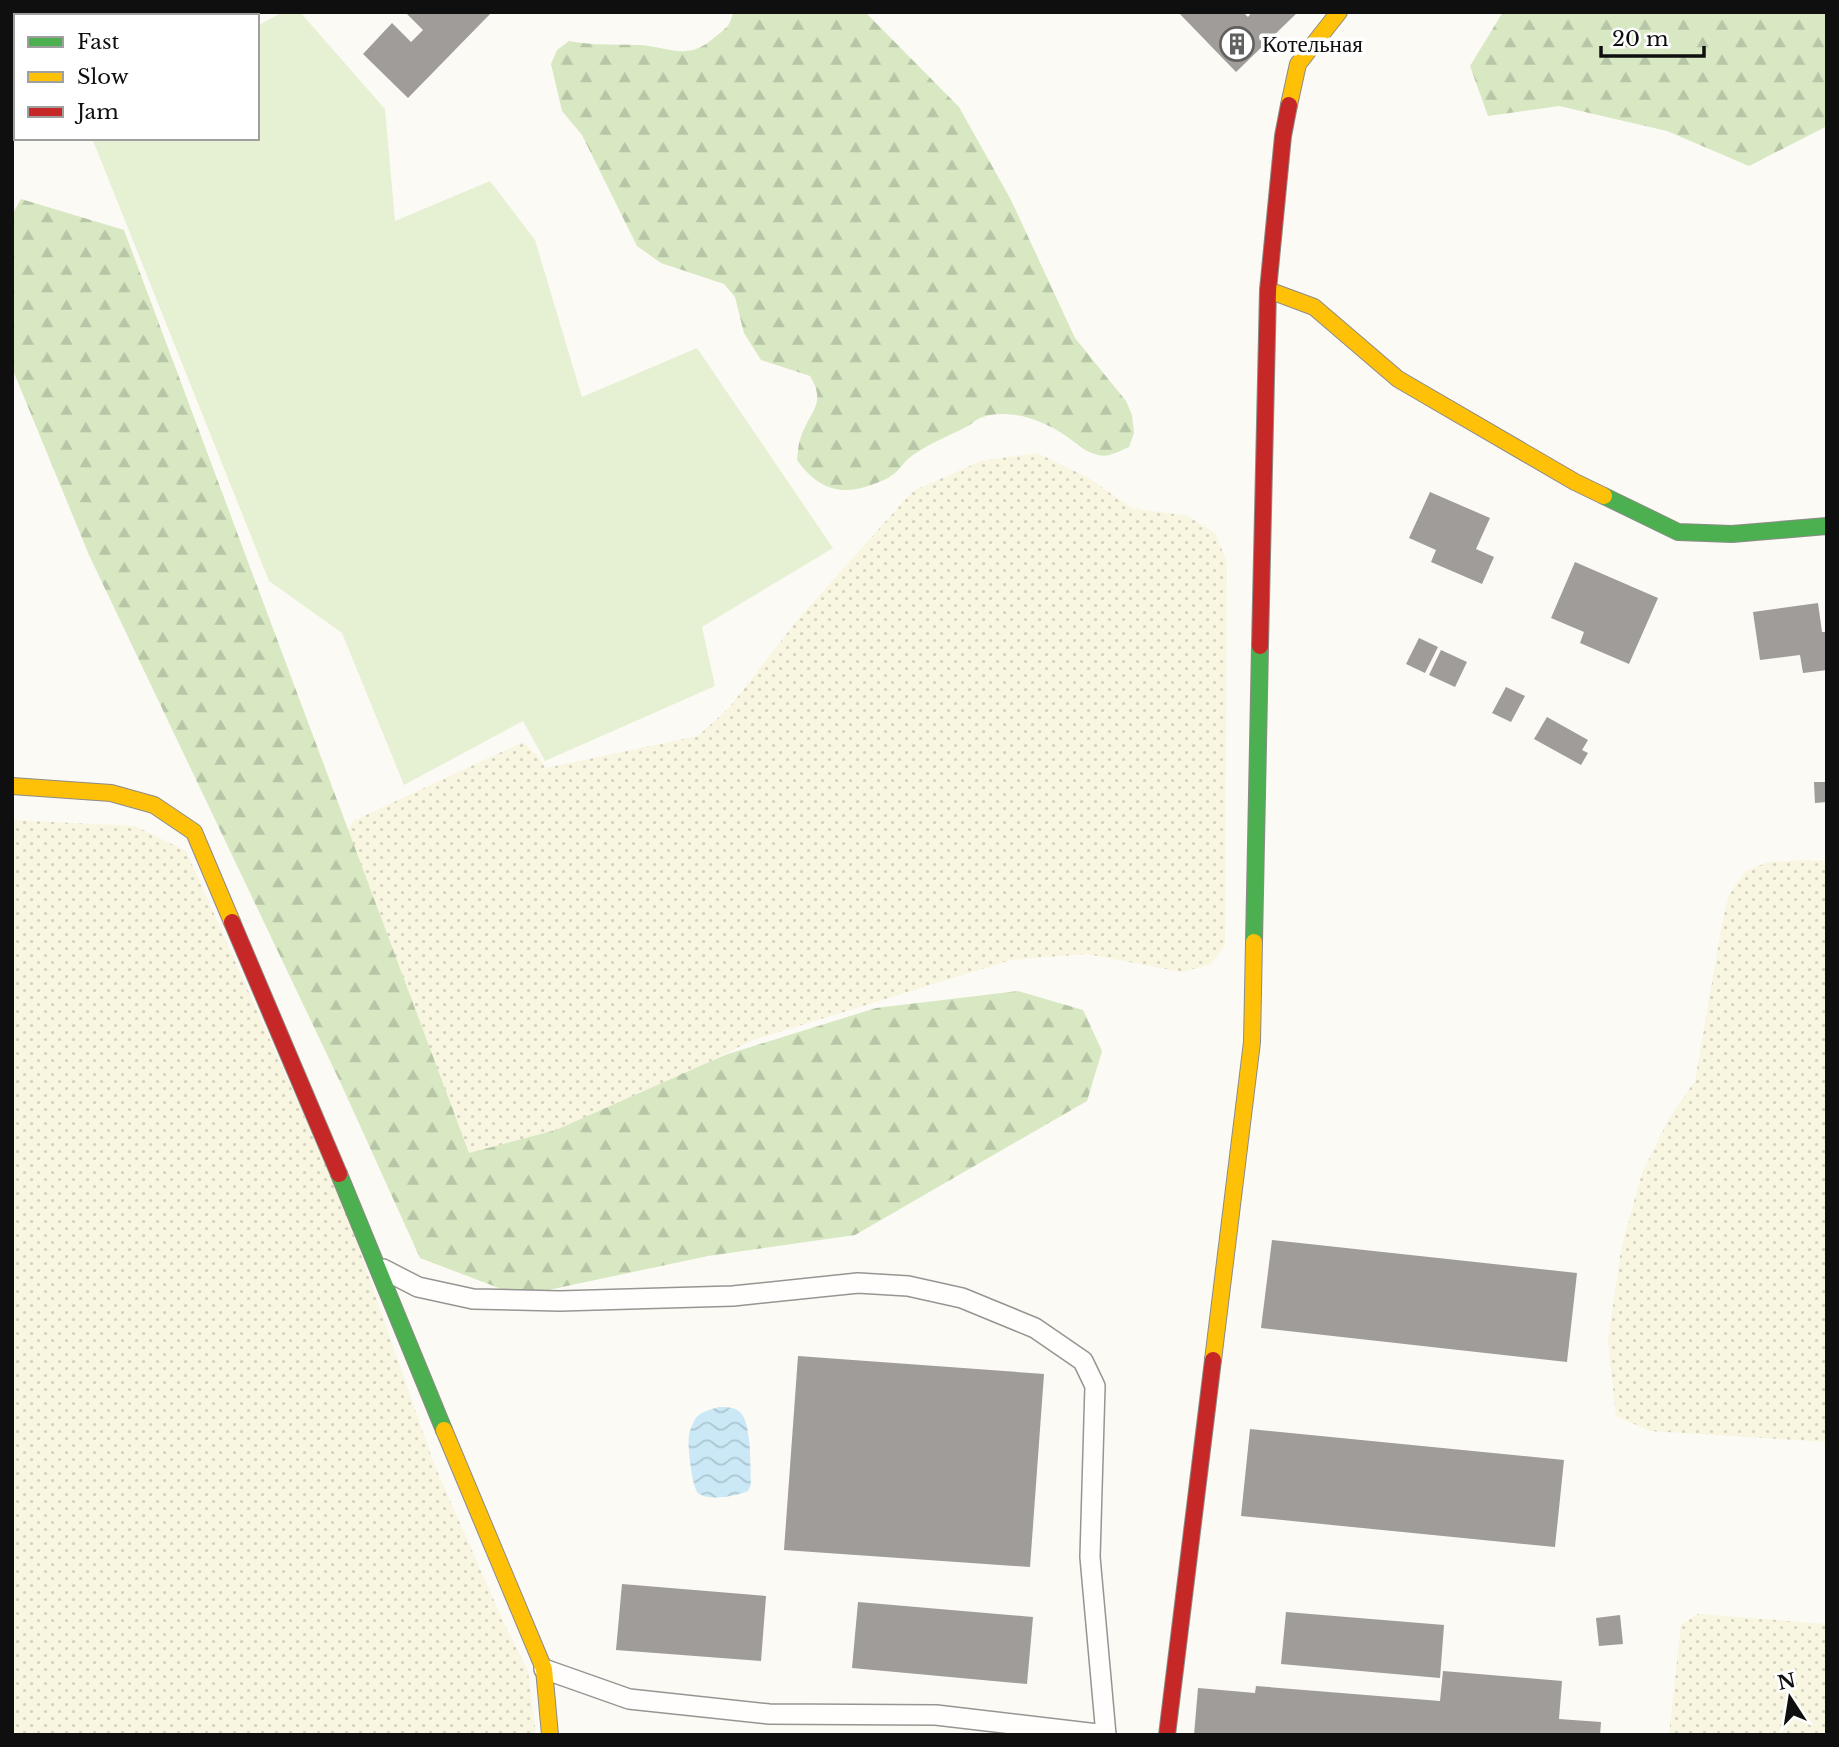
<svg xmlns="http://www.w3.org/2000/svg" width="1839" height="1747" font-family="'Libre Baskerville',serif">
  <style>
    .farmland { fill: url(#farmland-dots) }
    .forest { fill: url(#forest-firs) }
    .garden { fill: #e6f1d4 }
    .water { fill: url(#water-waves) }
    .building { fill: #9f9c99 }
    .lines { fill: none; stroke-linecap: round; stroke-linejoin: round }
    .lane-casing { stroke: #969592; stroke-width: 22 }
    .fast-casing { stroke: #8c8b89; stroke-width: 18 }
    .slow-casing { stroke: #8c8b89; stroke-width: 18 }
    .jam-casing { stroke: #8c8b89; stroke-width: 18 }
    .lane { stroke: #fffefd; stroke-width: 19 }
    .fast { stroke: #4caf50; stroke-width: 16 }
    .slow { stroke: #ffc107; stroke-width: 16 }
    .jam { stroke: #c62828; stroke-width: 16 }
    .labels { text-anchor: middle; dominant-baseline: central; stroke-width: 7; stroke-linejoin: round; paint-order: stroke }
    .poi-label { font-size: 23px; fill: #0f0f0f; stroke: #fff; text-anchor: start }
  </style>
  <defs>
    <pattern id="farmland-dots" width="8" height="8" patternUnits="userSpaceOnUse" patternTransform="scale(1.75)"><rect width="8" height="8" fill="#f8f5e0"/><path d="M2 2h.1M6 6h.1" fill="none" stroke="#d3d1bf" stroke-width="1.8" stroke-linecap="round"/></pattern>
    <pattern id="forest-firs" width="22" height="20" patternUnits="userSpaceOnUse" patternTransform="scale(1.75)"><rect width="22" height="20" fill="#d7e8c2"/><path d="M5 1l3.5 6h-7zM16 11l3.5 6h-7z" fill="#b7c6a6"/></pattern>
    <pattern id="water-waves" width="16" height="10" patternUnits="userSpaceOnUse" patternTransform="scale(1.75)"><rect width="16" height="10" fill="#cae8f5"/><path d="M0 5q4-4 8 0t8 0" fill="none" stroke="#acc6d1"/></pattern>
  </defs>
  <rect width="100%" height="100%" fill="#fcfaf4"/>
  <g class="farmland">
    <path d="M1037,453L1087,477L1132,508L1188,516L1215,533L1227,562L1225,945L1211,964L1182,972L1087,954L1011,960L753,1040L584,1124L463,1156L341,847L353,821L523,742L537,755L546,768L698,736L729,708L799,618L913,491L981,461Z"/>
    <path d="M12,820L135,826L186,851L345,1208L434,1464L503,1621L528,1671L536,1735H12Z"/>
    <path d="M1809,860L1827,861V1442L1650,1431L1616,1416L1608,1341L1621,1249L1642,1173L1670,1117L1695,1081L1723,919L1729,895L1746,871L1768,862Z"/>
    <path d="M1698,1614L1827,1624V1735H1669L1681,1625Z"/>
  </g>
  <g class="forest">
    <path d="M733,12H865L959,107L1011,200L1075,338L1126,401L1132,415L1134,433L1129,447C1119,451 1109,458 1098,455C1086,453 1075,442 1066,436C1043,420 1007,407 980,418C975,420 971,425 966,427C947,437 927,444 909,458C904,462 900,469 895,473C888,479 879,482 871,485C839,497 816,487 797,460C798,453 798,444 801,437C810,411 827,404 810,376L761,360L744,333L735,297L724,284L661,263L637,246L582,135L562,111L551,64L557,50L569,41C593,46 615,44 639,45C671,47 687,62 715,37C726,28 730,27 733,12Z"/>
    <path d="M1503,12H1827V126L1749,166L1667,131L1559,106L1488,116L1470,66Z"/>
    <path d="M21,199L124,230L469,1153L556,1130L725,1055L876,1008L1018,991L1083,1010L1102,1051L1087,1101L855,1235L708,1256L520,1296L420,1258L342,1086L89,555L12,368V215Z"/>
  </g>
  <path class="garden" d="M283,12H300L385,109L395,221L490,181L535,240L582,397L697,348L833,548L702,627L715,686L545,761L523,721L404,785L342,633L269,581L92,138H257V26Z"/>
  <path class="water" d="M719,1407C727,1407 734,1407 740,1412C752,1423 750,1467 751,1484L748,1491C736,1496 711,1501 699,1494C692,1490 687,1443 689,1435C690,1430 693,1423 695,1419C701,1411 710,1410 719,1407Z"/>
  <g class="building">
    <path d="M111,12H204L201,16H107Z"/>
    <path d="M405,12H492L408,98L363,54L392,23L411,42L423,30Z"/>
    <path d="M1178,12H1243L1248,17L1252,12H1298L1236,72Z"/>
    <path d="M12,74L16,82V133L12,134Z"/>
    <path d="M1430,492L1490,518L1476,549L1494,557L1482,584L1431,562L1436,550L1409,538Z"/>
    <path d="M1575,562L1658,598L1629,664L1580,643L1584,632L1551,618Z"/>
    <path d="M1818,603L1822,632H1827V670L1803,673L1800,655L1760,660L1753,612Z"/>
    <path d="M1419,638L1438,647L1425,673L1406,664Z"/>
    <path d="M1441,650L1467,662L1455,687L1429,675Z"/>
    <path d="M1506,687L1525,696L1511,722L1492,713Z"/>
    <path d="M1547,717L1588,740L1582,750L1588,753L1581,765L1534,739Z"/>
    <path d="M1814,782H1827V802L1815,803Z"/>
    <path d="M1272,1240L1577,1273L1567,1362L1261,1328Z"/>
    <path d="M798,1356L1044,1374L1030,1567L784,1550Z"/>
    <path d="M1250,1429L1564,1460L1555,1547L1241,1516Z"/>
    <path d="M622,1584L766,1596L761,1661L616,1650Z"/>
    <path d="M858,1602L1033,1617L1027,1684L852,1668Z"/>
    <path d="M1286,1612L1444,1625L1440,1678L1281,1664Z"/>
    <path d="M1620,1615L1623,1644L1599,1646L1596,1618Z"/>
    <path d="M1443,1671L1562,1681L1559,1719L1601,1722L1600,1735H1194L1198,1688L1255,1693L1256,1686L1440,1701Z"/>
  </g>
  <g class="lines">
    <g class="lane-casing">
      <g id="lane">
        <path d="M383,1269L418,1287L473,1299L560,1301L733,1296L858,1283L908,1286L962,1298L1035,1328L1083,1361L1095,1386L1090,1557L1106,1735"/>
        <path d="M544,1669L629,1699L769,1714L936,1715L1106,1735"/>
      </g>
    </g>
    <g class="fast-casing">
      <g id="fast">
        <path d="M1604,496L1678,532L1732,534L1827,526"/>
        <path d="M1254,942L1260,646"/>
        <path d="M339,1174L444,1430"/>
      </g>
    </g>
    <g class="slow-casing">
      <g id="slow">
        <path d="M1289,105L1298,64L1339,12"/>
        <path d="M1268,290L1314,307L1398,379L1575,482L1604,496"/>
        <path d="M12,786L111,793L154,805L194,832L232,922"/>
        <path d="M1213,1360L1252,1042L1254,942"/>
        <path d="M444,1430L544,1669L550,1735"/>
      </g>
    </g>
    <g class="jam-casing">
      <g id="jam">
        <path d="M1260,646L1268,290L1283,136L1289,105"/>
        <path d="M232,922L339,1174"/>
        <path d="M1167,1735L1213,1360"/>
      </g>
    </g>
    <use href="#lane" class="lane"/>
    <use href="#fast" class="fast"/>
    <use href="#slow" class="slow"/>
    <use href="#jam" class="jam"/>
  </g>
  <defs>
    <g id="building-ring" transform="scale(1.75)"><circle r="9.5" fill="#fff" stroke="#62615f" stroke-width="1.5"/><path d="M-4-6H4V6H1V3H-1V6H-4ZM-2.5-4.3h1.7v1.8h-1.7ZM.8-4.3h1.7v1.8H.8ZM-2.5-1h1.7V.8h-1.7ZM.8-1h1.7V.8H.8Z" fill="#62615f"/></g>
  </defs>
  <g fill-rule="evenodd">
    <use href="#building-ring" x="1237" y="44"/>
  </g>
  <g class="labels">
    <g class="poi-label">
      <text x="1262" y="44">Котельная</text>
    </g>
  </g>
  <rect width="1839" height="1747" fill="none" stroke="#0f0f0f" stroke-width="28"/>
  <rect x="14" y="14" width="245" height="126" fill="#ffffff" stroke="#9f9f9f" stroke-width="2"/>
  <rect x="28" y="37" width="35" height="10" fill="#4caf50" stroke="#9f9f9f" stroke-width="2"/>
  <text x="77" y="49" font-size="21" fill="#0f0f0f">Fast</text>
  <rect x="28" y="72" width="35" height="10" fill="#ffc107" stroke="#9f9f9f" stroke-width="2"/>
  <text x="77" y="84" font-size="21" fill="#0f0f0f">Slow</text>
  <rect x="28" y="107" width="35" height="10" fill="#c62828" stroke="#9f9f9f" stroke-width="2"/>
  <text x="77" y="119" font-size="21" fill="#0f0f0f">Jam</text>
  <g transform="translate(1790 1698) rotate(348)" stroke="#ffffff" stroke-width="5" paint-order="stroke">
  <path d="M0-5L12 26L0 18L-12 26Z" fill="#0f0f0f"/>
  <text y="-10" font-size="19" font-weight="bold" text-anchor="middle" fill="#0f0f0f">N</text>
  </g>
  <path d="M1601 46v10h103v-10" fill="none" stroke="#0f0f0f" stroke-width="3.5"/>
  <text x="1612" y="46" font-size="21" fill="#0f0f0f" stroke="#ffffff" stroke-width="5" paint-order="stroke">20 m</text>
</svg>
